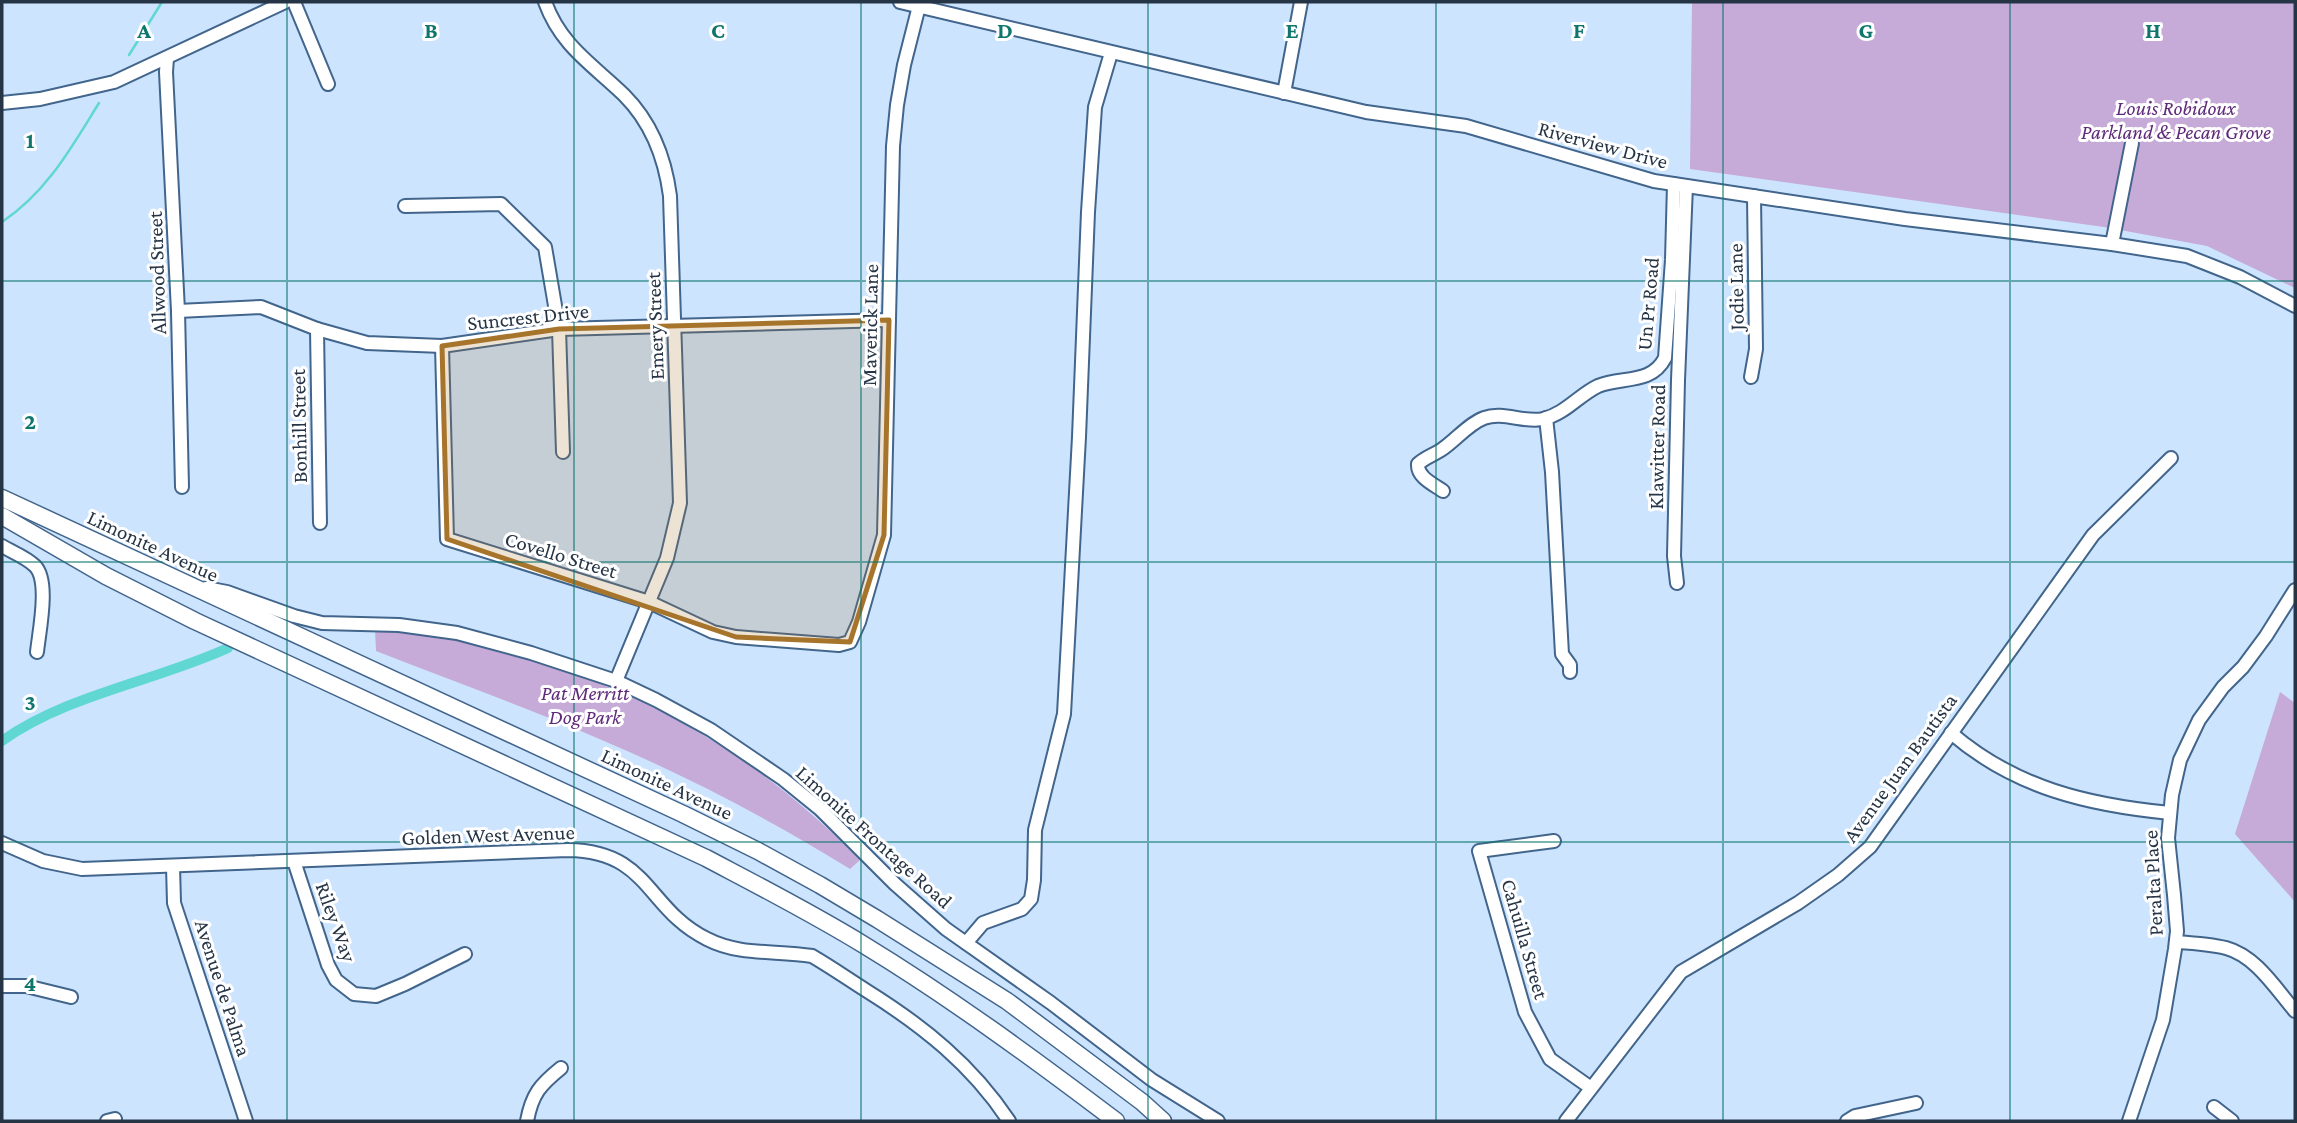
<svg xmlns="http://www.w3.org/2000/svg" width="2297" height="1123" font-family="'Crimson Pro',serif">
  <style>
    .green { fill: #c6aad8 }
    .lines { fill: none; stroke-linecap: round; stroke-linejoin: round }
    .stream { stroke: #61d7d3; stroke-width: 2.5 }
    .canal { stroke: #61d7d3; stroke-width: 10 }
    .minor-casing { stroke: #42658c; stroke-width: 16 }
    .major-casing { stroke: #42658c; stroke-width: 19 }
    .minor { stroke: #fff; stroke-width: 12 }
    .major { stroke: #fff; stroke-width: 16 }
    .marked { fill: #a7742c; fill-opacity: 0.2; stroke: #a7742c; stroke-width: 5; stroke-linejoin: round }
    .grid { fill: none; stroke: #0f766e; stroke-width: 2; stroke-opacity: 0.55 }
    .labels { text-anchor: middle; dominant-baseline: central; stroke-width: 6; stroke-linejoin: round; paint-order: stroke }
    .park-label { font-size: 21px; font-style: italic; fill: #5f2a7a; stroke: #fff }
    .street-label { font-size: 21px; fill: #263546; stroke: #fff }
    .grid-label { font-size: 23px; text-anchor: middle; font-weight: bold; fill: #0f766e; stroke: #fff; stroke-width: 6; stroke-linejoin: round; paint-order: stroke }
  </style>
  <rect width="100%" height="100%" fill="#cde4ff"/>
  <g class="green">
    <path d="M1692,2H2295V288L2207,246L2104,227L1690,169Z"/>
    <path d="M375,629C390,630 407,629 423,632C465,638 506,651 547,664C671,705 768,767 860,860L850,869C771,820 689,777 604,741C529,708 452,681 376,651Z"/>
    <path d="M2280,692L2295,703V902L2235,834Z"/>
  </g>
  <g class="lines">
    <g class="stream">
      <path d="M129,55L162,2"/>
      <path d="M2,222C47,192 71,148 99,103"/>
    </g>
    <path class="canal" d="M2,741C66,695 156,681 228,648"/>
    <g class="minor-casing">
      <g id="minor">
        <path d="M294,2L328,84"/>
        <path d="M545,2C561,46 592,64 624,95C652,123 665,158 670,196L680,503L667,558L616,681"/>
        <path d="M900,2L1366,112L1466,126L1654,181L1905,219L2112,244L2187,256L2240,277L2295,306"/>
        <path d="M167,58L166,72L178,311L182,487"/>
        <path d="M1284,93L1301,2"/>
        <path d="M2,103L40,99L114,82L285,2"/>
        <path d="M405,206L501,204L545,247L559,329L563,452"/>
        <path d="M2112,244L2132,143"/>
        <path d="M178,311L261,307L317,329L367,343L442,346L559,329L889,320"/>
        <path d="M317,329L320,523"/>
        <path d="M442,346L447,539L649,602L713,632L736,637L839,645L850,642L859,622L884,535L893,146L897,105L904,65L919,6"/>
        <path d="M1751,377L1756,349L1754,196"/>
        <path d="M1546,418L1552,472L1562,654L1570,665V672"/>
        <path d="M1443,491C1433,484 1417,477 1418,464C1424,458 1433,455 1441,450C1455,441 1468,424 1484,418C1503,411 1524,423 1543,419C1565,414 1579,395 1598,386C1622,376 1651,385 1665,358L1672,260L1674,184"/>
        <path d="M2,546C12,552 26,557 35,566C50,581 39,632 37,652"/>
        <path d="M1677,583L1674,556L1678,380L1686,186"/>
        <path d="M206,588L227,592L294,616L322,623L399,625L457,633L531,653L616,681L656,700L711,730L783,779L820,809L895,884L946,929L1051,1003L1152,1080L1218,1121"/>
        <path d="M1951,733C2015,788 2088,805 2170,813"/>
        <path d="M1554,841L1479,851L1525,1012L1550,1059L1591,1088"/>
        <path d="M2,843L43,861L82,869L568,850C650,851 646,909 707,939C740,956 776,950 812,956C831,967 848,979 867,991C923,1026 972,1065 1009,1121"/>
        <path d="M294,861L328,965L336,980L354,994L376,996L405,984L465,954"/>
        <path d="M173,866L174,903L246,1121"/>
        <path d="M2176,942C2192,943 2210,944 2226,948C2256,956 2276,989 2295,1011"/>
        <path d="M966,943L983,923L1022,909L1031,899L1034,880L1035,830L1064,714L1079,437L1088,212L1095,107L1111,53"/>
        <path d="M2,986H26L71,997"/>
        <path d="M2214,1107L2232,1121"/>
        <path d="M107,1121L115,1119"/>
        <path d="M527,1121C532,1094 540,1085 561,1068"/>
        <path d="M1566,1121L1681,972L1798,903L1838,875L1870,847L2093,535L2171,458"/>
        <path d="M1847,1121L1855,1116L1916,1103"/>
        <path d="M2129,1121L2163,1020L2175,949L2177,931L2174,895L2168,838L2172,795L2180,760L2199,720L2223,687L2243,667L2266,636L2295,590"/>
      </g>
    </g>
    <g class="major-casing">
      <g id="major">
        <path d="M2,498L683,814L758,851L820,885L877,919L1007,1001L1142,1102L1163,1121"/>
        <path d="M2,516L106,576L195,621L706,858C759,886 812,913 864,945C951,998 1034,1059 1116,1121"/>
      </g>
    </g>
    <use href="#minor" class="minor"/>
    <use href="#major" class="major"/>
  </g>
  <path class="marked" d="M889,320L884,535L850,642L736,637L447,539L442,346L559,329Z"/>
  <path class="grid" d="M287,2V1121M574,2V1121M861,2V1121M1148,2V1121M1436,2V1121M1723,2V1121M2010,2V1121M2,281H2295M2,562H2295M2,842H2295"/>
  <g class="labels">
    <g class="park-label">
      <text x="2176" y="108">Louis Robidoux<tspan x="2176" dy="24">Parkland &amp; Pecan Grove</tspan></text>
      <text x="585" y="693">Pat Merritt<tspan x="585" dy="24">Dog Park</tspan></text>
    </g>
    <g class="street-label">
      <text transform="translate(1603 145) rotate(15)">Riverview Drive</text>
      <text transform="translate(157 273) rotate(-92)">Allwood Street</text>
      <text transform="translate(1736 287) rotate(-91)">Jodie Lane</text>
      <text transform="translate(1648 304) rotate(-85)">Un Pr Road</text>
      <text transform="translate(528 317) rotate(-6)">Suncrest Drive</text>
      <text transform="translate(870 325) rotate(-89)">Maverick Lane</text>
      <text transform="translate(655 326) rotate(-92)">Emery Street</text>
      <text transform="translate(299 426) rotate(-91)">Bonhill Street</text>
      <text transform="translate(1657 447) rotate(-89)">Klawitter Road</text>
      <text transform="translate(153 546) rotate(25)">Limonite Avenue</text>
      <text transform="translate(561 555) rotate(17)">Covello Street</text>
      <text transform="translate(1900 768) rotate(-54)">Avenue Juan Bautista</text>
      <text transform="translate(667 784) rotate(25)">Limonite Avenue</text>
      <text transform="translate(488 835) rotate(-2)">Golden West Avenue</text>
      <text transform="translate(874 837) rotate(42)">Limonite Frontage Road</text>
      <text transform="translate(2153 883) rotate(-93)">Peralta Place</text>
      <text transform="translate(336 922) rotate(70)">Riley Way</text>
      <text transform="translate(1525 939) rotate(74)">Cahuilla Street</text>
      <text transform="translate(223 988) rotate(72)">Avenue de Palma</text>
    </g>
  </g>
  <g class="grid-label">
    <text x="144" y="38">A</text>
    <text x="431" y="38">B</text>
    <text x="718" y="38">C</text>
    <text x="1005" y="38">D</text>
    <text x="1292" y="38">E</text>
    <text x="1579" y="38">F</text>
    <text x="1866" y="38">G</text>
    <text x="2153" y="38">H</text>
    <text x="30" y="148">1</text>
    <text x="30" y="429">2</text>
    <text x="30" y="710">3</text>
    <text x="30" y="991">4</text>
  </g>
  <rect width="2297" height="1123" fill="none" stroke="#263546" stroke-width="7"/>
</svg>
